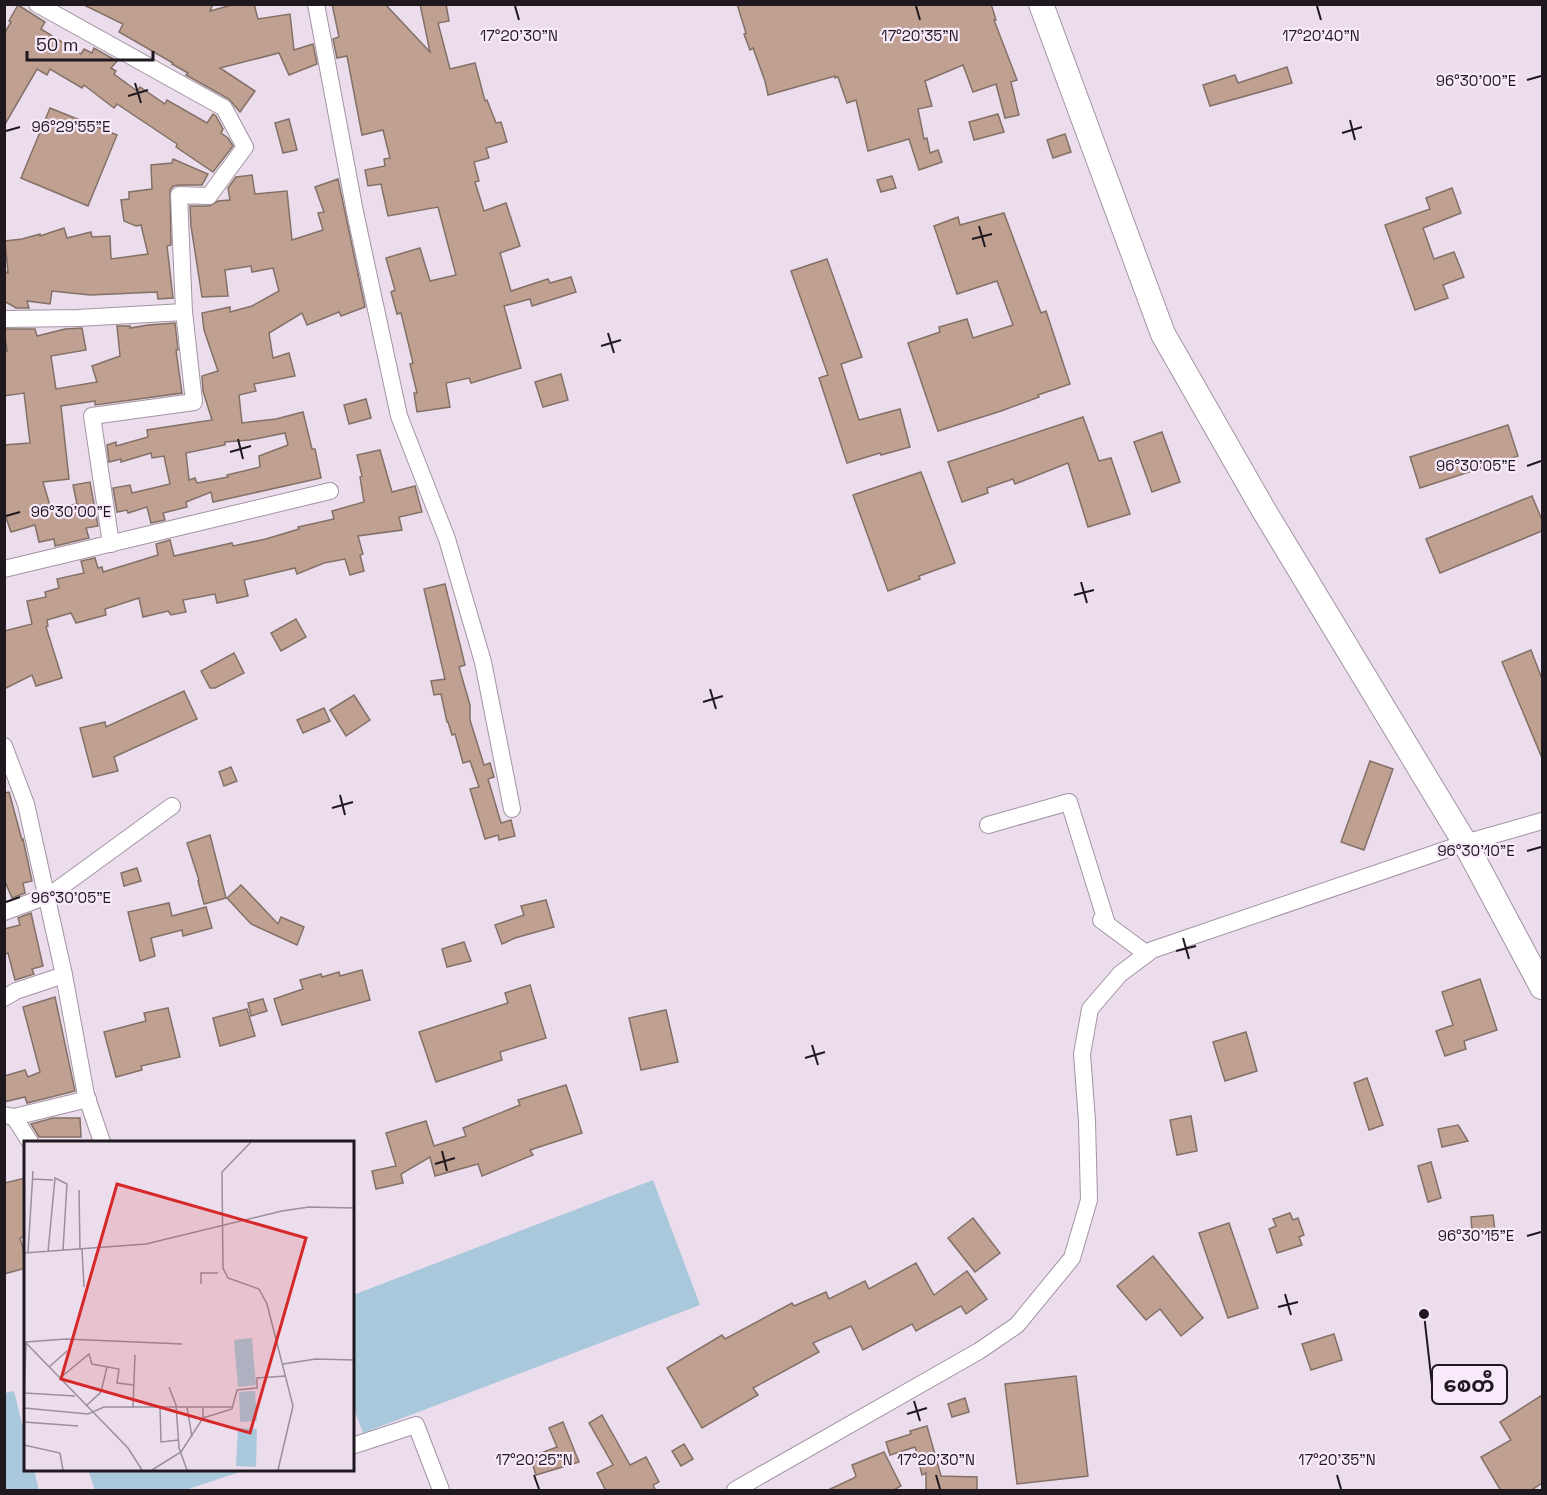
<svg xmlns="http://www.w3.org/2000/svg" width="1547" height="1495" font-family="'Space Grotesk','Noto Sans Myanmar',sans-serif">
  <style>
    .water { fill: #a9c8db }
    .building { fill: #bfa091; stroke: #837067; stroke-width: 1.5; fill-rule: evenodd }
    .lines { fill: none; stroke-linecap: round; stroke-linejoin: round }
    .street-casing { stroke: #a394a4; stroke-width: 18 }
    .secondary-casing { stroke: #a394a4; stroke-width: 26 }
    .street { stroke: #fff; stroke-width: 16 }
    .secondary { stroke: #fff; stroke-width: 24 }
    .ticks { fill: none; stroke: #1f191f; stroke-width: 2 }
    .inset-road { fill: none; stroke: #9a8f9b; stroke-width: 1.5 }
    .view { fill: #d62828; fill-opacity: 0.15; stroke: #d62828; stroke-width: 3 }
    .inset-edge { fill: none; stroke: #1f191f; stroke-width: 3 }
    .ticks-label { font-size: 15px; text-anchor: middle; fill: #1f191f; stroke: #f9eafb; stroke-width: 4.5; stroke-linejoin: round; paint-order: stroke }
    .leader { fill: none; stroke: #1f191f; stroke-width: 2 }
    .callout-dot { fill: #1f191f; stroke: #f9eafb; stroke-width: 2 }
    .callout { fill: #f9eafb; stroke: #1f191f; stroke-width: 2 }
    .callout-label { font-size: 21px; text-anchor: middle; font-weight: bold; fill: #1f191f }
  </style>
  <rect width="100%" height="100%" fill="#ecdded"/>
  <g class="water">
    <path d="M653,1180L700,1305L363,1433L353,1406V1295Z"/>
    <path d="M14,1391L25,1436L26,1470H34L39,1490H5V1393Z"/>
    <path d="M88,1470H246L185,1490H95Z"/>
  </g>
  <g class="building">
    <path d="M82,4H213L210,11L235,4H254L258,19L290,14L294,50L313,44L317,64L289,75L279,53L220,68L255,91L240,112L229,99L186,75L188,73L172,64L173,63L119,32L123,24Z"/>
    <path d="M332,4H385L430,52L420,4H446L449,21L438,23L450,69L475,63L485,101L487,100L496,123L501,122L507,142L486,148L489,158L474,162L479,181L475,182L484,211L506,203L520,246L500,253L511,291L548,279L550,283L571,277L576,292L532,306L530,299L504,306L521,368L471,383L469,378L446,383L450,407L417,412L414,393H417L410,364L413,363L401,313L397,314L391,292L395,290L386,258L420,248L430,281L456,275L438,207L388,216L381,184L368,186L365,170L385,166L384,159L390,158L383,130L362,135L347,56L337,58L333,39L339,37Z"/>
    <path d="M737,4H991L996,20H994L1017,80L1011,82L1019,115L1005,118L996,84L973,92L963,65L925,81L932,106L918,109L924,139L927,138L930,153L938,150L942,162L919,170L909,139L868,151L856,100L847,103L838,77L835,78V76L768,95L765,81L753,48L750,50L744,34L746,33Z"/>
    <path d="M18,5L45,22L41,29L81,54L84,49L92,53L94,48L117,61L111,68L116,71L114,74L137,91L140,87L165,104L167,100L207,123L213,114L216,116L223,129L221,133L228,138L233,146L213,172L176,147L177,144L117,104L114,108L84,85L82,88L50,69L47,75L37,69L4,126V34L11,22L9,21Z"/>
    <path d="M1287,67L1292,83L1210,106L1203,85L1235,75L1238,83Z"/>
    <path d="M50,108L117,135L88,206L21,178Z"/>
    <path d="M998,114L1004,132L974,140L969,122Z"/>
    <path d="M289,119L297,150L283,153L275,123Z"/>
    <path d="M1065,134L1071,152L1053,158L1047,140Z"/>
    <path d="M173,159L208,174L202,185H179L173,186L170,190L171,245L167,246L173,298L158,299L157,292L90,295L52,291L50,304L27,301L29,308H16L4,301V271L8,273L5,241L22,239L40,234V236L64,228L67,238L91,232L92,237L110,236L111,259L148,254L141,225L136,226L124,221L121,200L129,199V192L152,189L151,165L172,163Z"/>
    <path d="M252,175L255,194L287,191L292,240L323,230L318,213L324,212L315,187L338,179L365,307L341,316L339,312L307,325L302,313L269,333L273,358L289,353L295,376L254,384L256,391L239,395L242,423L276,419L303,412L312,449H315L321,478L213,502L211,492L186,502L187,507L163,513L165,520L151,523L147,507L128,513L127,510L117,512L113,488L130,485L132,493L170,484L164,456L152,458L151,453L121,462V459L109,462L107,445L116,442V446L148,437L147,430L212,420L203,391L202,376L218,371L204,330L202,313L230,307V312L252,306L279,291L273,268L252,272L251,266L225,270L228,296L202,297L191,226L190,206H209L218,201L230,200L228,188L236,177ZM285,433L288,445L259,456L260,467L227,475L228,477L197,483L195,478L189,480L186,453L225,445V442L250,440Z"/>
    <path d="M892,176L896,188L881,192L877,180Z"/>
    <path d="M1452,188L1461,213L1423,228L1434,259L1454,252L1464,277L1443,285L1448,298L1415,310L1385,225L1430,209L1426,198Z"/>
    <path d="M1004,213L1041,313L1046,311L1070,384L1038,395L1039,397L1001,411L938,431L908,343L940,332L939,327L967,319L973,338L1013,325L997,281L957,294L934,226L958,217L960,225Z"/>
    <path d="M827,259L862,357L841,364L859,420L900,409L910,447L881,455L880,453L847,463L819,378L828,375L791,271Z"/>
    <path d="M175,323L178,350H176L182,393L95,405V401L61,406L69,479L43,482L51,509L77,504L73,485L90,482L98,526L86,528L89,538L55,546L54,539L39,542L35,525L11,532L4,512V445L30,443L24,393L4,396V351H7L4,329H35L37,336L65,329L82,328L86,350L51,356L56,389L97,382L92,366L120,356L117,326H130V328L148,325Z"/>
    <path d="M561,374L568,400L543,407L535,382Z"/>
    <path d="M366,399L371,418L349,424L344,405Z"/>
    <path d="M1083,417L1099,461L1111,458L1130,514L1088,527L1068,463L1015,484L1013,479L987,488L988,493L962,502L948,462Z"/>
    <path d="M1508,425L1518,456L1420,488L1410,457Z"/>
    <path d="M1162,432L1180,482L1152,492L1134,442Z"/>
    <path d="M380,450L392,492L415,486L422,512L399,517L402,530L358,536L363,554L360,555L364,571L350,575L345,559L324,563L297,574L295,568L244,580L248,596L217,603L215,594L183,600L186,612L171,615L168,611L143,617L139,598L105,609L106,615L76,623L71,613L47,620L48,626L46,627L62,678L36,686L32,675L4,689V631L32,624L27,601L46,597L45,592L59,588L57,579L84,573L81,561L95,558L98,568L102,567L103,572L158,555L156,544L170,540L174,556L232,543L233,546L266,539L299,529L298,527L334,519L332,511L364,502L360,477L362,476L357,455Z"/>
    <path d="M921,472L955,563L919,576L920,579L888,591L853,495Z"/>
    <path d="M1532,496L1542,520V531L1440,573L1426,539Z"/>
    <path d="M445,584L465,665L459,667L470,705V720L484,765L490,763L494,777L488,779L501,823L511,820L515,836L499,840L498,835L485,839L470,789L479,787L470,761L463,763L455,734L452,735L448,722H447L441,694L434,695L431,681L445,679L424,589Z"/>
    <path d="M296,619L306,637L281,651L271,633Z"/>
    <path d="M1531,650L1542,679V758L1502,662Z"/>
    <path d="M234,653L244,673L215,688H210L201,671Z"/>
    <path d="M184,691L197,719L114,757L118,771L93,777L80,728L105,722L106,727Z"/>
    <path d="M354,695L370,720L346,736L330,710Z"/>
    <path d="M324,708L330,721L303,733L297,720Z"/>
    <path d="M1370,761L1393,769L1364,850L1341,842Z"/>
    <path d="M231,767L237,781L224,786L219,772Z"/>
    <path d="M9,792L22,840L23,839L32,881L23,883L25,893L12,898L4,879V793Z"/>
    <path d="M210,835L226,898L204,904L198,881L199,880L187,843Z"/>
    <path d="M137,868L141,881L124,886L121,873Z"/>
    <path d="M241,885L278,924L281,917L304,927L297,945L251,924L227,898Z"/>
    <path d="M546,900L554,927L515,938L502,944L495,925L524,915L521,906Z"/>
    <path d="M169,903L172,916L206,907L212,928L183,936L182,930L151,938L155,956L140,961L128,912Z"/>
    <path d="M31,913L43,966L32,969L34,974L15,980L8,953L4,954V929L20,925L18,918Z"/>
    <path d="M464,942L471,961L447,967L442,949Z"/>
    <path d="M362,970L370,1000L282,1025L274,999L303,989L300,980L321,974L322,977L339,972L340,976Z"/>
    <path d="M1480,979L1497,1030L1464,1041L1466,1049L1445,1056L1436,1031L1453,1025L1442,992Z"/>
    <path d="M530,985L546,1038L500,1052L502,1060L436,1082L419,1032L508,1003L505,993Z"/>
    <path d="M55,997L75,1091L27,1103L25,1097L4,1102V1076L25,1070L28,1077L40,1072L23,1007Z"/>
    <path d="M263,999L267,1011L251,1016L248,1003Z"/>
    <path d="M168,1008L180,1057L141,1066L142,1070L116,1077L104,1032L146,1021L144,1013Z"/>
    <path d="M247,1009L255,1036L220,1046L213,1018Z"/>
    <path d="M666,1010L678,1062L641,1070L629,1018Z"/>
    <path d="M1246,1032L1257,1071L1225,1081L1213,1042Z"/>
    <path d="M1367,1078L1383,1125L1369,1130L1354,1083Z"/>
    <path d="M566,1085L582,1133L530,1150L533,1155L482,1176L478,1164L435,1176L430,1157L401,1174L403,1183L376,1189L372,1171L396,1166L386,1133L426,1121L434,1146L466,1136L463,1128L520,1105L518,1100Z"/>
    <path d="M1191,1116L1197,1151L1177,1155L1170,1120Z"/>
    <path d="M53,1118H80L81,1137H39L31,1124Z"/>
    <path d="M1458,1125L1468,1141L1442,1147L1438,1129Z"/>
    <path d="M1431,1162L1441,1198L1428,1202L1418,1166Z"/>
    <path d="M26,1178V1236L20,1238L26,1259V1268L4,1274V1183Z"/>
    <path d="M1290,1213L1293,1220L1298,1218L1304,1235L1299,1237L1302,1245L1277,1253L1269,1229L1276,1226L1273,1219Z"/>
    <path d="M1493,1215L1495,1231L1472,1232L1471,1217Z"/>
    <path d="M973,1218L1000,1253L975,1272L948,1238Z"/>
    <path d="M1229,1223L1258,1308L1228,1318L1199,1233Z"/>
    <path d="M1153,1256L1203,1318L1181,1336L1160,1309L1146,1320L1117,1286Z"/>
    <path d="M916,1263L934,1295L967,1271L987,1299L966,1314L961,1306L916,1331L912,1324L863,1350L851,1326L813,1343L819,1352L753,1388L758,1395L702,1428L667,1368L722,1335L725,1339L792,1303L794,1306L826,1292L829,1299L865,1281L869,1289Z"/>
    <path d="M1334,1334L1342,1360L1311,1370L1302,1344Z"/>
    <path d="M1076,1376L1088,1476L1017,1484L1005,1384Z"/>
    <path d="M1542,1395V1483L1530,1491H1501L1481,1457L1511,1440L1500,1422Z"/>
    <path d="M965,1398L969,1412L952,1417L948,1404Z"/>
    <path d="M602,1415L630,1465L646,1457L659,1482L653,1485L656,1491H606L597,1473L613,1465L589,1423Z"/>
    <path d="M563,1422L579,1462L536,1475L530,1457L557,1447L549,1428Z"/>
    <path d="M927,1426L941,1476L977,1477V1491H926V1473L922,1475L915,1447L890,1455L886,1442L911,1434L910,1431Z"/>
    <path d="M684,1444L693,1459L681,1466L672,1451Z"/>
    <path d="M884,1452L901,1486L892,1491H826L854,1478L856,1476L852,1465Z"/>
  </g>
  <g class="lines">
    <g class="street-casing">
      <g id="street">
        <path d="M37,4L224,108L245,147L209,196L179,195L184,312L194,402L92,416L111,544"/>
        <path d="M316,4L355,212L399,416L447,539L483,662L512,809"/>
        <path d="M4,319L78,318L184,312"/>
        <path d="M4,569L330,491"/>
        <path d="M4,746L26,804L64,975L86,1095L102,1142"/>
        <path d="M988,825L1069,802L1107,924"/>
        <path d="M4,912L50,895L172,806"/>
        <path d="M1101,920L1147,954"/>
        <path d="M4,998L16,991L64,975"/>
        <path d="M4,1115L14,1117L88,1099"/>
        <path d="M14,1117L30,1142"/>
        <path d="M352,1446L416,1425L441,1490"/>
        <path d="M735,1490L979,1351L1017,1325L1072,1258L1089,1200L1087,1121L1082,1054L1090,1009L1120,974L1152,950L1465,843L1542,821"/>
      </g>
    </g>
    <g class="secondary-casing">
      <path id="secondary" d="M1041,4L1163,334L1263,509L1465,843L1542,987"/>
    </g>
    <use href="#street" class="street"/>
    <use href="#secondary" class="secondary"/>
  </g>
  <path class="ticks" d="M515,6L519,20M916,6L920,20M1317,6L1321,20M1527,80L1541,76M135,83L141,103M128,96L148,90M1350,120L1355,140M6,131L20,127M1342,133L1362,127M979,226L985,247M972,239L992,234M608,333L614,353M601,346L621,340M238,439L243,459M230,452L251,446M1527,466L1541,461M6,516L20,512M1081,582L1087,603M1074,595L1094,590M710,689L716,709M703,702L723,696M340,795L345,815M332,808L353,802M1527,851L1541,847M6,902L20,897M1183,938L1189,959M1176,951L1196,946M812,1045L818,1065M805,1058L825,1052M442,1151L447,1171M435,1164L455,1158M1527,1236L1541,1232M1285,1294L1291,1315M1278,1307L1298,1302M914,1401L920,1421M907,1414L927,1408M534,1475L539,1489M936,1475L940,1489M1337,1475L1341,1489"/>
  <g transform="translate(24 1141)">
    <rect width="330" height="330" fill="#ecdded"/>
    <path d="M228,197L232,244L214,246L210,199ZM231,250L233,280L216,281L215,251ZM214,287L233,288L232,326L212,325Z" fill="#a9c8db"/>
    <path class="inset-road" d="M227,1L198,31L199,127L204,137L235,148L243,163L269,265L254,329M9,38L29,39M55,49L56,108M58,108L60,146M24,111L31,37L43,43L39,109M0,112L122,103L258,70L285,66L330,67M4,112L9,30M177,143V132H194M2,202L104,307L118,329M259,223L292,218L330,219M25,226L43,210M36,237L65,213L68,223L95,228L93,242L110,244M145,246L152,264L155,307L163,329M1,252L51,255M0,262L2,201L42,198L158,203M63,264L77,251L83,226M136,265L137,301L155,299M109,266L111,214M163,266L168,296M0,267L64,273L80,266H209M179,277L208,268L213,249L233,247V237L262,235M0,281L54,285M0,304L36,312L39,329M128,329L157,311L179,277V267"/>
    <path class="view" d="M93,43L282,97L226,292L37,238Z"/>
    <rect width="330" height="330" class="inset-edge"/>
  </g>
  <g class="ticks-label">
    <text x="519" y="41">17°20'30"N</text>
    <text x="920" y="41">17°20'35"N</text>
    <text x="1321" y="41">17°20'40"N</text>
    <text x="1476" y="86">96°30'00"E</text>
    <text x="71" y="132">96°29'55"E</text>
    <text x="1476" y="471">96°30'05"E</text>
    <text x="71" y="517">96°30'00"E</text>
    <text x="1476" y="856">96°30'10"E</text>
    <text x="71" y="903">96°30'05"E</text>
    <text x="1476" y="1241">96°30'15"E</text>
    <text x="534" y="1465">17°20'25"N</text>
    <text x="936" y="1465">17°20'30"N</text>
    <text x="1337" y="1465">17°20'35"N</text>
  </g>
  <path class="leader" d="M1424 1314L1432 1385"/>
  <circle class="callout-dot" cx="1424" cy="1314" r="6"/>
  <rect class="callout" x="1432" y="1365" width="75" height="39" rx="6"/>
  <g class="callout-label">
    <text x="1469" y="1392">စေတီ</text>
  </g>
  <rect width="1547" height="1495" fill="none" stroke="#1f191f" stroke-width="12"/>
  <path d="M27 51v9h126v-9" fill="none" stroke="#1f191f" stroke-width="3"/>
  <text x="36" y="51" font-size="18" fill="#1f191f" stroke="#f9eafb" stroke-width="4.5" paint-order="stroke">50 m</text>
</svg>
